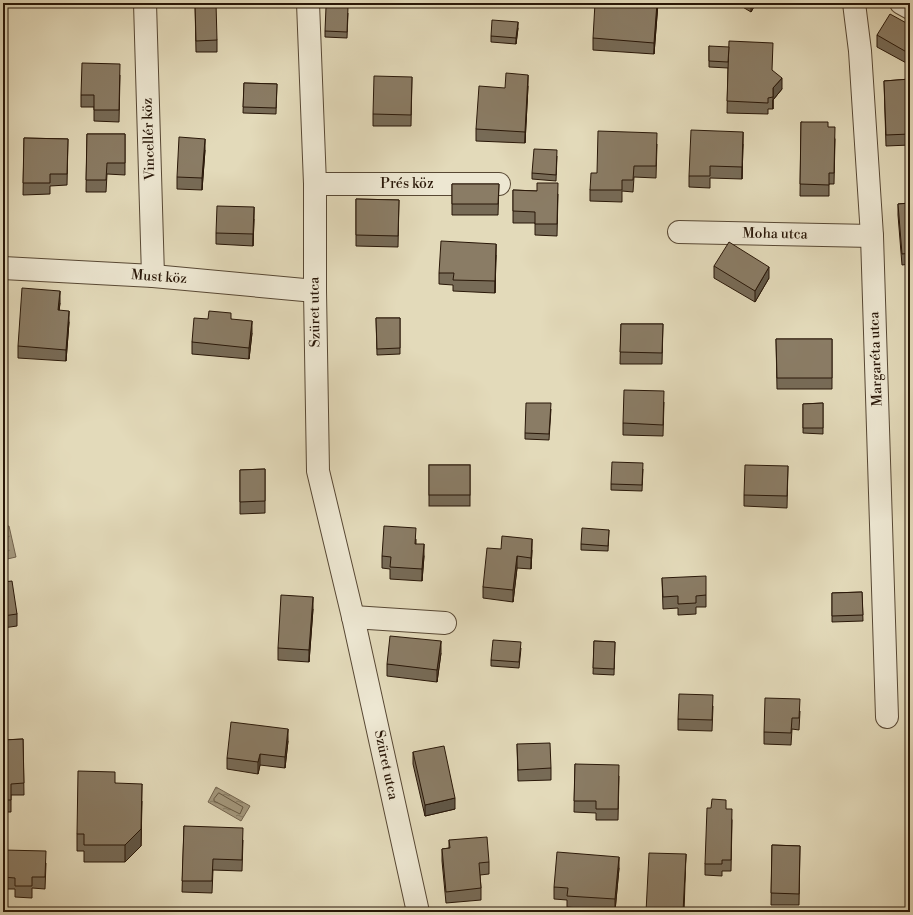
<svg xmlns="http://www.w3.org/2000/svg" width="913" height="915" font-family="'Libre Bodoni',serif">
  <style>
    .water { fill: url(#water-ripples); stroke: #73644e }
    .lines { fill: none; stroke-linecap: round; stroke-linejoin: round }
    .shore { stroke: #665842; stroke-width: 1 }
    .street-casing { stroke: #584834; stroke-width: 24 }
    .street { stroke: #ede7d2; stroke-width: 22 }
    .wall { fill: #776b57; stroke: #291708 }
    .shaded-wall { fill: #615747; stroke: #291708 }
    .building { fill: #8a7c65; stroke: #291708 }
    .labels { text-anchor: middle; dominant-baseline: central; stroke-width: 3; stroke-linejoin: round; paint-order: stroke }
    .street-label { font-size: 14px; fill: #291708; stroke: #ede7d2 }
  </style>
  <defs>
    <pattern id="water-ripples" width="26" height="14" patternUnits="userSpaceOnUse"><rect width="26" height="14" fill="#a4987d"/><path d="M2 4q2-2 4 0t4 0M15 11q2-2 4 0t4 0" fill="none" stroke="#867b64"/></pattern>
  </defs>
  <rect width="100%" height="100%" fill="#e3daba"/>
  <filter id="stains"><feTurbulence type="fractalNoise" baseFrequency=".005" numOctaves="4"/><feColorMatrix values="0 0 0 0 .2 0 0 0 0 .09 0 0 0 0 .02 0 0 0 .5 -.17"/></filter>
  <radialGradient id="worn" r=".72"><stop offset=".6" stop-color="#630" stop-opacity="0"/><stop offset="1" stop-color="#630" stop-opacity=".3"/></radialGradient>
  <g class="water">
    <path d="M9,526L16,557L3,560V527Z"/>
    <path d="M216,787L250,806L241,821L208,802Z"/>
  </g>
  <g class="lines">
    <path class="shore" d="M219,793L243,807L240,814L214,801V799Z"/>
    <g class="street-casing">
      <g id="street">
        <path d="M145,3L153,276"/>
        <path d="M308,3L315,184V291L318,471L353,617L418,912"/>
        <path d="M854,3L860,51L872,236L887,717"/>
        <path d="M901,3L910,8"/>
        <path d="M315,184H499"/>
        <path d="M679,232L872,236"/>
        <path d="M3,268L153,276L315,291"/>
        <path d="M353,617L445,623"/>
      </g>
    </g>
    <use href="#street" class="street"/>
  </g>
  <g class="wall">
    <path d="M195,3L217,40V52H196Z"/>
    <path d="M658,3L654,54L593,50V38Z"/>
    <path d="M736,3H756L751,12Z"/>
    <path d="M348,13L347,38L325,37V31Z"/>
    <path d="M910,25V65L877,47V35Z"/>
    <path d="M518,28L516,44L491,42V36Z"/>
    <path d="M709,46L772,70L782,89L773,100V109H768V114L727,113L728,68L709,67Z"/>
    <path d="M120,75L119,122L94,121V107H81V95Z"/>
    <path d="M412,77L411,126H373V114Z"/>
    <path d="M910,79V145L886,146L884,81Z"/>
    <path d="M244,83L277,84L276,114L243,113Z"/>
    <path d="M528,86L525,143L476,141V129L505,88Z"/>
    <path d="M801,122L828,127L835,139L834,184H829V196H800Z"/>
    <path d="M87,134H125V175L107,174L106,192H86Z"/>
    <path d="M24,138L68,139L67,185L50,186V194L23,195Z"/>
    <path d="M657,144L656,178L634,177L633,192L622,191V202L590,201V190L597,173Z"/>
    <path d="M743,144L742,179L710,178V188L689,187V176Z"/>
    <path d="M205,150L202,190L177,189V177Z"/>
    <path d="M557,156L556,181L532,179V173Z"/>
    <path d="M452,184H499L498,215H452Z"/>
    <path d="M513,190L537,191L558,194L557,236L535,235V223H513Z"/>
    <path d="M356,199L399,200L398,247L356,246Z"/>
    <path d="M910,203V264L902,265L898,215V204Z"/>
    <path d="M254,219L253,246L216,244V233Z"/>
    <path d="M496,255L495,293L453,291V285L439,284V273Z"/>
    <path d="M714,266L769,278L755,302L714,278Z"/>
    <path d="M60,303L59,310L69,322L66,361L18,358V346Z"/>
    <path d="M376,318H400V354L377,355Z"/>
    <path d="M208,319H231L252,333L249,359L192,354V342Z"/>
    <path d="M621,324H663L662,364H620Z"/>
    <path d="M908,324H910V376L908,336Z"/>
    <path d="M776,339H832V389H777Z"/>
    <path d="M664,402L663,436L623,435V423Z"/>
    <path d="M823,403V434L803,433V404Z"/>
    <path d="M551,409L549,440L525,439V433Z"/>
    <rect x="429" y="465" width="41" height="41"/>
    <path d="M788,466L787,508L744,506V495Z"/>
    <path d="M265,469V513L240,514V470Z"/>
    <path d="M643,469L642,491L611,490V484Z"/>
    <path d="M609,530L608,551L581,550V544Z"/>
    <path d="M416,539V544L424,556L422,581L390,579V569L382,568V556Z"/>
    <path d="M501,549L532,550L531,569L517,568L513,602L483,598V587Z"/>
    <path d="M662,578L706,595V607H696V614L678,615V608L663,609Z"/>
    <path d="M3,582L17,614V626L3,628Z"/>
    <path d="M862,592L863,621L832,622V593Z"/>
    <path d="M313,609L309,662L278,660V648Z"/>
    <path d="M594,641L615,642L614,675L593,674Z"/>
    <path d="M521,648L519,668L491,666V660Z"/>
    <path d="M441,653L437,682L387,676V664Z"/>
    <path d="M713,706L712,731L678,730V719Z"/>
    <path d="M800,711L799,730L792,729L791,745L764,744V732Z"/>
    <path d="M23,739L24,795H11V812H3V740Z"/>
    <path d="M288,741L285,768L260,765L258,774L227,769V758Z"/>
    <path d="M517,744L551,768V780L518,781Z"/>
    <path d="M413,752L455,809L425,816L413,764Z"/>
    <path d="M575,764L619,776L618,820H596V813L574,812Z"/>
    <path d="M115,783L142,801L141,846L125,862H84V851H77V834Z"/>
    <path d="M726,809L732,820L731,871H722V876L705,875V864Z"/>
    <path d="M184,826L243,840L242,871L213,870L212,893L182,892Z"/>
    <path d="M449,840L489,862V874L480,875L481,888V900L446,903L442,861V849L449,848Z"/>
    <path d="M772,845L800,846L799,905H771Z"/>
    <path d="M3,850L46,863L45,889L32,888V898L15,897V889H3Z"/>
    <path d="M619,868L615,911L567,907V900L554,899V887Z"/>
  </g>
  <g class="shaded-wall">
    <path d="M657,3H658L654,54V43Z"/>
    <path d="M751,3H756L751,12Z"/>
    <path d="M518,22V28L516,44V38Z"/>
    <path d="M528,75V86L525,143V132Z"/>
    <path d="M782,78V89L773,100V109V88Z"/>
    <path d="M743,132V144L742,179V167Z"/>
    <path d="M205,139V150L202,190V178Z"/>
    <path d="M254,207V219L253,246V234Z"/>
    <path d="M496,244V255L495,293V281Z"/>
    <path d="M769,267V278L755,302V291Z"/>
    <path d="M60,291V303L58,321V310Z"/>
    <path d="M69,311V322L66,361V350Z"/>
    <path d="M252,321V333L249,359V348Z"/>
    <path d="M532,539V550L531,569V558Z"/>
    <path d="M424,544V556L422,581V569Z"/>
    <path d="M517,556V568L513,602V590Z"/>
    <path d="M313,597V609L309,662V650Z"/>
    <path d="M441,641V653L437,682V670Z"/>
    <path d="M288,729V741L285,768V757Z"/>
    <path d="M260,754V765L258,774V762Z"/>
    <path d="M142,784L141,846L125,862V845Z"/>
    <path d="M455,798V809L425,816V805Z"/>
    <path d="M686,854L684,912H683Z"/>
    <path d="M619,857V868L615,911V899Z"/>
  </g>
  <g class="building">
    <path d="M195,3H216L217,40L196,41Z"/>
    <path d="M595,3H657L654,43L593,38Z"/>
    <path d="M326,7H348L347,32L325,31Z"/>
    <path d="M890,14L910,25V54L877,35Z"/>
    <path d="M492,20L518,22L516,38L491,36Z"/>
    <path d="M729,41L773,43L772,70L782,78L773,88V97L768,98V103L727,101Z"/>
    <path d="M709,46L729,47L728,62L709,61Z"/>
    <path d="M82,63L120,64L119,110H94V95H81Z"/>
    <path d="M506,73L528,75L525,132L476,129L479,86L505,88Z"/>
    <path d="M374,76L412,77L411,115L373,114Z"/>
    <path d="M910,79V134L886,135L884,81Z"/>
    <path d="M244,83L277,84L276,108L243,107Z"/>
    <path d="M801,122H828V127H835L834,173H829V185L800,184Z"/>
    <path d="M691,130L743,132L742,167L710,166V176H689Z"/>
    <path d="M598,131L657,133L656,166H634L633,180H622V190H590L591,173H597Z"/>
    <path d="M87,134H125V163H107L106,180H86Z"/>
    <path d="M179,137L205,139L202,178L177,177Z"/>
    <path d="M24,138L68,139L67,174H50V183H23Z"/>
    <path d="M534,149L557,150L556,175L532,173Z"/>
    <path d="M537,183H558L557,224H535V212L513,211V190L537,191Z"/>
    <path d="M452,184H499L498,204H452Z"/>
    <path d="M356,199L399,200L398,236L356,235Z"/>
    <path d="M910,203V253L902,254L898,204Z"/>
    <path d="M217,206L254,207L253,234L216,233Z"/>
    <path d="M441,241L496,244L495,281L453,280L454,273H439Z"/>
    <path d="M729,242L769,267L755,291L714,266Z"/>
    <path d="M22,288L60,291L58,310L69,311L66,350L18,346Z"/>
    <path d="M209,311L231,313V319L252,321L249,348L192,342L194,318L208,319Z"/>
    <path d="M376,318H400V348L377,349Z"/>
    <path d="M621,324H663L662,353L620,352Z"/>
    <path d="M908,324H910V365Z"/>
    <path d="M776,339H832V378H777Z"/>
    <path d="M624,390L664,391L663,425L623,423Z"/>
    <path d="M526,403H551L549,434L525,433Z"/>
    <path d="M823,403V428H803V404Z"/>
    <path d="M612,462L643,463L642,485L611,484Z"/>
    <rect x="429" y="465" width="41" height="30"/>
    <path d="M745,465L788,466L787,496L744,495Z"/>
    <path d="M265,469V501L240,502V470Z"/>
    <path d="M384,526L416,528L415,544H424L422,569L390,567L391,557L382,556Z"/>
    <path d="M582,528L609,530L608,546L581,544Z"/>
    <path d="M502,536L532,539L531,558L517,556L513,590L483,587L487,548L501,549Z"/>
    <path d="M706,576V595L696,596V603L678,604V596L663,597L662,578Z"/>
    <path d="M12,581L17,614L3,616V582Z"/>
    <path d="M862,592L863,615L832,616V593Z"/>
    <path d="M281,595L313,597L309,650L278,648Z"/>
    <path d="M390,636L441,641L437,670L387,664Z"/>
    <path d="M493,640L521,642L519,662L491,660Z"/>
    <path d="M594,641L615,642L614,669L593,668Z"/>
    <path d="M679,694L713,695L712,720L678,719Z"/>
    <path d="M765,698L800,699L799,718H792L791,733L764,732Z"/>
    <path d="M231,722L288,729L285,757L260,754L258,762L227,758Z"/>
    <path d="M23,739L24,783L11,784V800H3V740Z"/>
    <path d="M550,743L551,768L518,770L517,744Z"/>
    <path d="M444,746L455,798L425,805L413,752Z"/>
    <path d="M575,764L619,765L618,809H596V801H574Z"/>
    <path d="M78,771L115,772V783L142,784L141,829L125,845H84V834H77Z"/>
    <path d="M712,799L726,800V809H732L731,860H722V864H705L707,808H711Z"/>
    <path d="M184,826L243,828L242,860L213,859L212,881H182Z"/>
    <path d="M487,837L489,862L479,863L481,888L446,892L442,849L450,848L449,840Z"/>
    <path d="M772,845L800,846L799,894L771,893Z"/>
    <path d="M3,850L46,851L45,877H32V886H15V878L3,877Z"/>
    <path d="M557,852L619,857L615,899L567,896L568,888L554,887Z"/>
    <path d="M649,853L686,854L683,912H646Z"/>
  </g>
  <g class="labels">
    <g class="street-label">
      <text transform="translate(149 139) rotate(-92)">Vincellér köz</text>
      <text x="407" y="184">Prés köz</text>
      <text transform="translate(775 234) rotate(1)">Moha utca</text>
      <text transform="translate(159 277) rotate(4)">Must köz</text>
      <text transform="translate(315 312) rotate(-91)">Szüret utca</text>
      <text transform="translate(876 359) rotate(-92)">Margaréta utca</text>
      <text transform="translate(386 765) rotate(78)">Szüret utca</text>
    </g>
  </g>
  <rect width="913" height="915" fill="none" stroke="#e3daba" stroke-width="16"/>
  <rect x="4" y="4" width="905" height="907" fill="none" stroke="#291708" stroke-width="2"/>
  <rect x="8" y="8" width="897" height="899" fill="none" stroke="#291708"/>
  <rect width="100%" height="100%" filter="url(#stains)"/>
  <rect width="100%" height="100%" fill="url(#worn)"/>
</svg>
